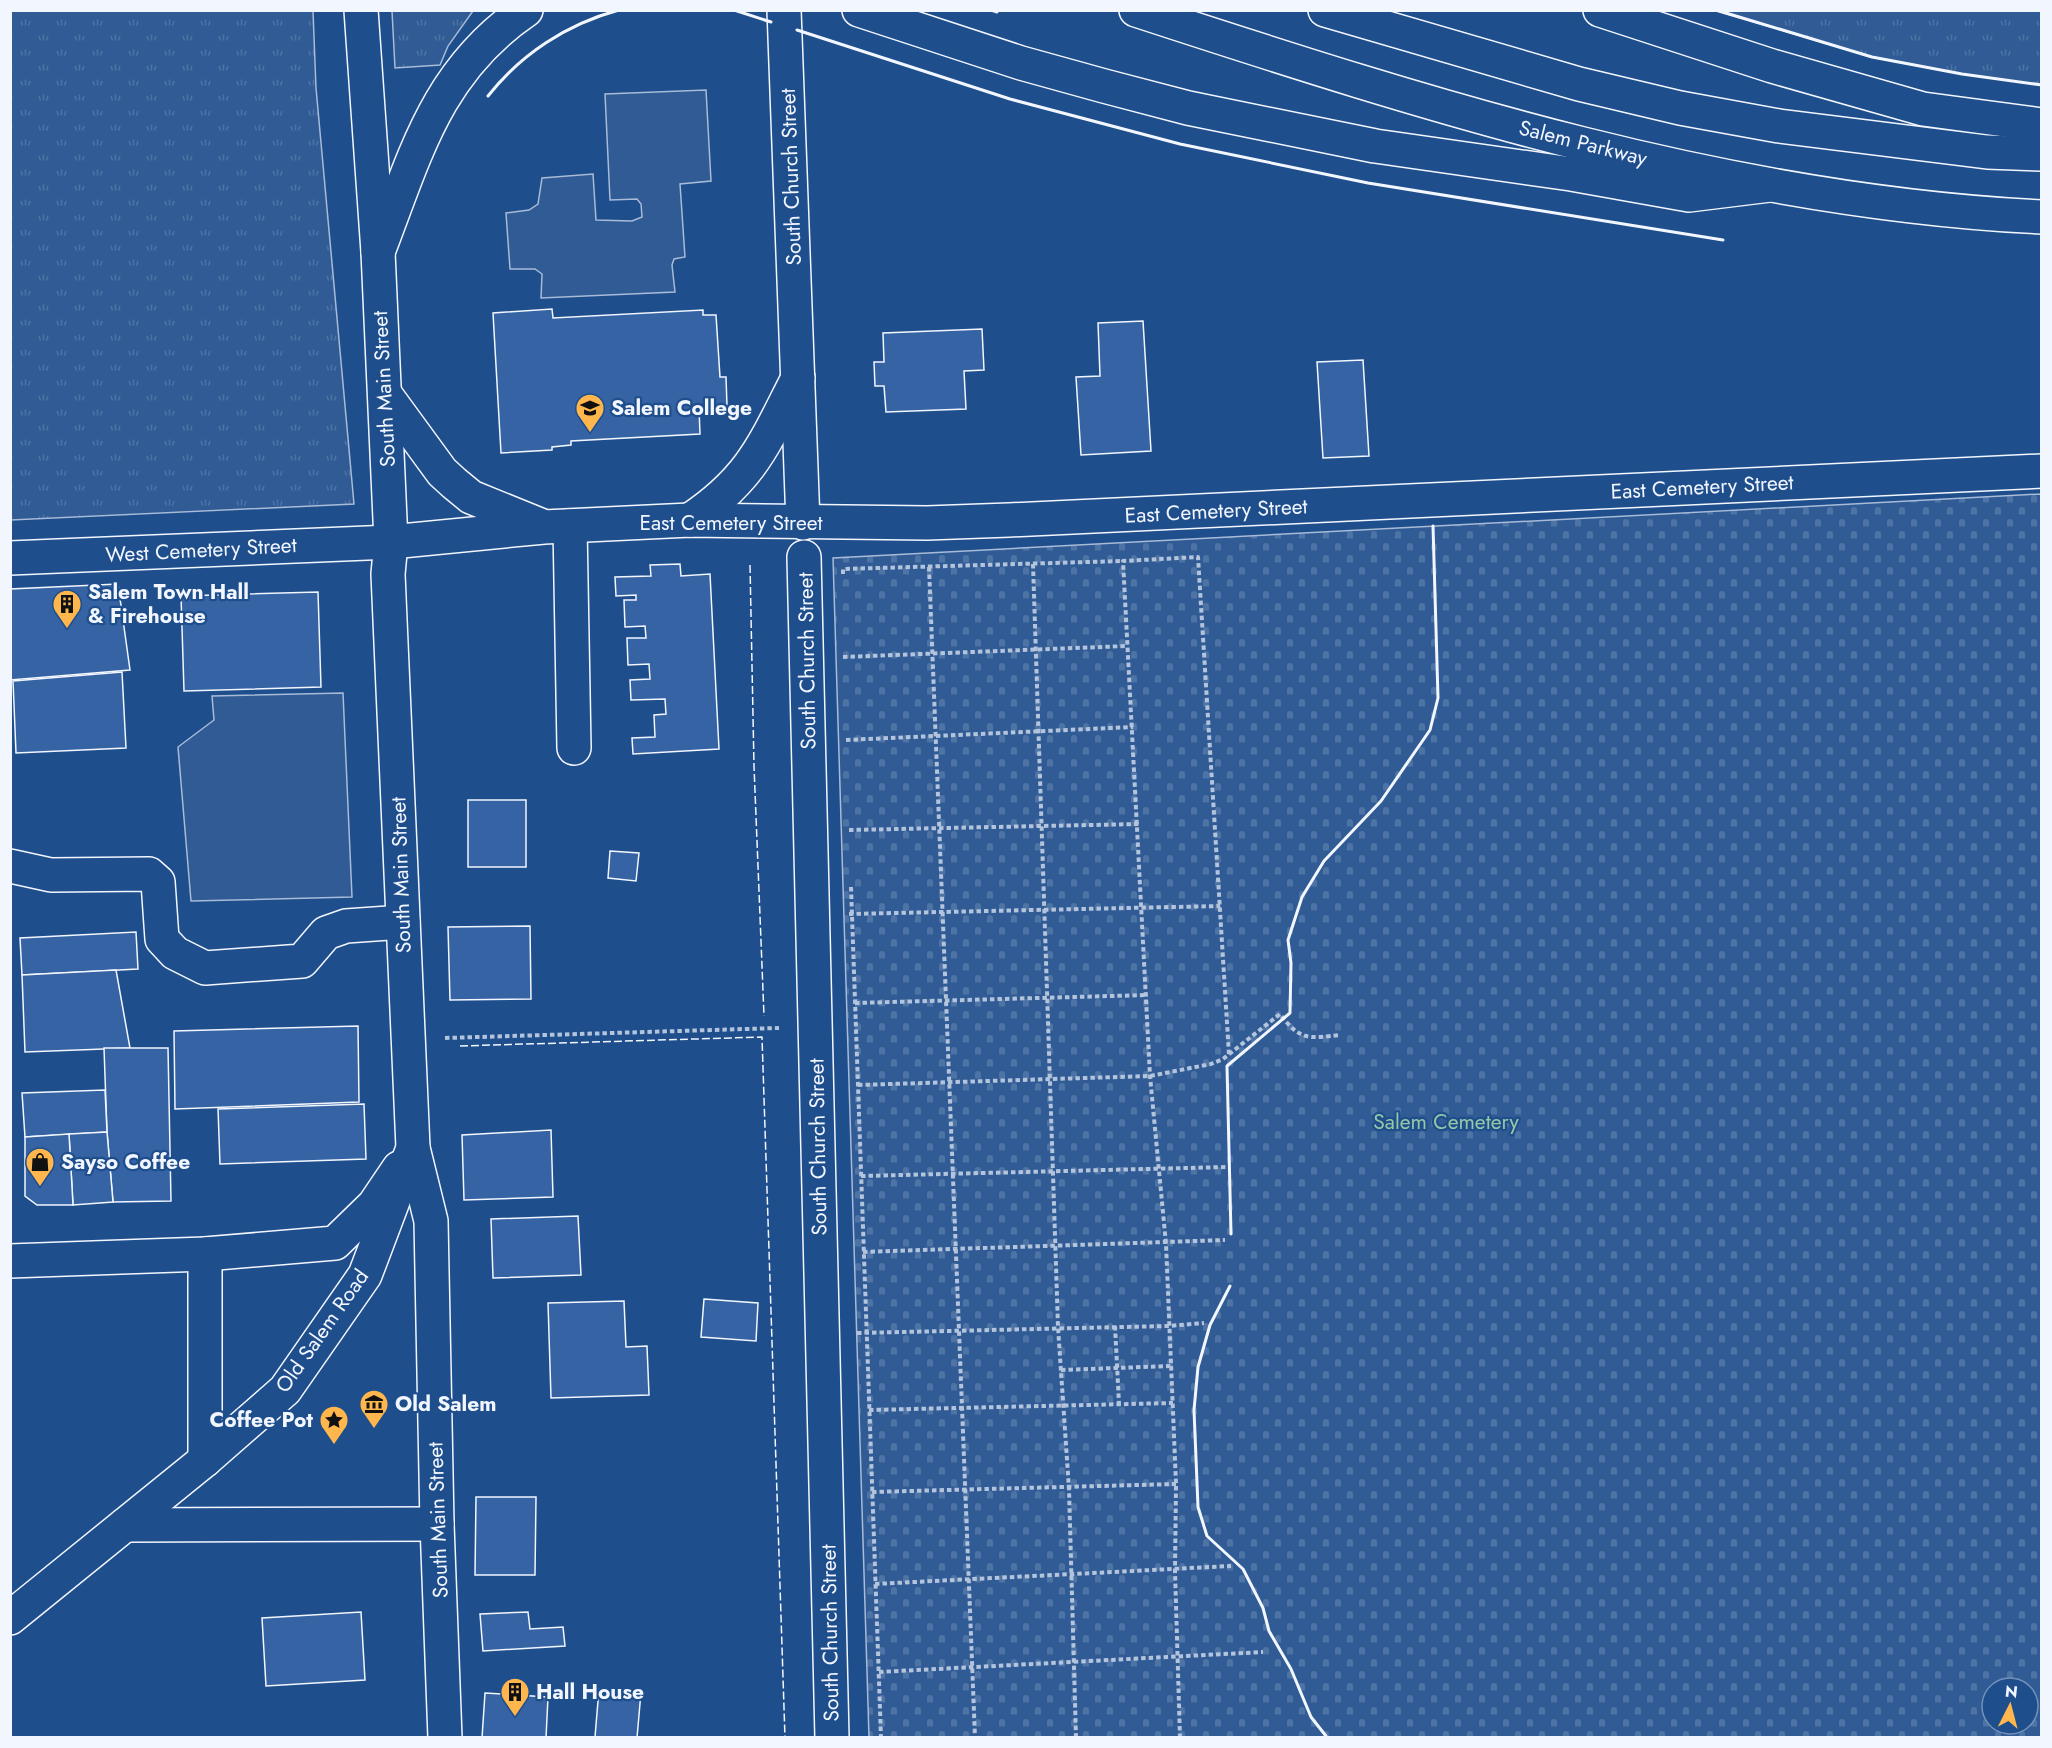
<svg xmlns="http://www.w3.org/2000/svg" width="2052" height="1748" font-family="Jost,sans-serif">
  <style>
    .grass { fill: url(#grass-tufts); stroke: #a8bbd7; stroke-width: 1.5 }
    .cemetery { fill: url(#cemetery-stones); stroke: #a8bbd7; stroke-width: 1.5; fill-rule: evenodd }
    .built { fill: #305b95; stroke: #a8bbd7; stroke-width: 1.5 }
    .building { fill: #3563a3; stroke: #f2f6ff; stroke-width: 1.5 }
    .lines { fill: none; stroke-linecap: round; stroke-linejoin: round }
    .minor-casing { stroke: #f2f6ff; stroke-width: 36 }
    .major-casing { stroke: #f2f6ff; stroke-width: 36 }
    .highway-casing { stroke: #f2f6ff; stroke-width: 36 }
    .path { stroke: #b3c4dc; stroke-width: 4; stroke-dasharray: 4.5 3; stroke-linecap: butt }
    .minor { stroke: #1f4e8c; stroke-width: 33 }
    .major { stroke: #1f4e8c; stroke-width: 33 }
    .highway { stroke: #1f4e8c; stroke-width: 33 }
    .fence { stroke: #f2f6ff; stroke-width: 1.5; stroke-dasharray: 8 3; stroke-linecap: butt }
    .wall { stroke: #f2f6ff; stroke-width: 3 }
    .labels { text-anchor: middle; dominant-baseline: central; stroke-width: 4.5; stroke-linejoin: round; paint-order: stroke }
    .street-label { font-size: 21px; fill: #f2f6ff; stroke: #1f4e8c }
    .poi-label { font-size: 21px; font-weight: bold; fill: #f2f6ff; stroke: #1f4e8c; text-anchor: start }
    .park-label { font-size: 21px; fill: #97c8a6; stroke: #1f4e8c }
  </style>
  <defs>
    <pattern id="grass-tufts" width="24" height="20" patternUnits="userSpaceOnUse" patternTransform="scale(1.5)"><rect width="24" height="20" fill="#305b95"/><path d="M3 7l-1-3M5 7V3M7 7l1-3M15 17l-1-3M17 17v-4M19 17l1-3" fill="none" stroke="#4e73a5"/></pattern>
    <pattern id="cemetery-stones" width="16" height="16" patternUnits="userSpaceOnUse" patternTransform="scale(1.5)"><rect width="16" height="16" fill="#305b95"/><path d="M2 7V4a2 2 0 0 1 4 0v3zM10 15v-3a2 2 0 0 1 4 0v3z" fill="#4e73a5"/></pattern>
  </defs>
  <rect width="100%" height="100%" fill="#1f4e8c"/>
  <g class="grass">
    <path d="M10,11H313L316,88L354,504L11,520Z"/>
    <path d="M392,11V10L473,11L448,46L440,65L395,68Z"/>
    <path d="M1716,11H2041V85L1962,74L1872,57Z"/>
  </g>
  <path class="cemetery" d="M2041,494V1737H869L833,558ZM1992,1688H2028V1724H1992Z"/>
  <g class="built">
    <path d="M706,90L711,181L680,184L685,257L674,259L672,265L675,292L541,298L542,274L535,269H510L506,213L529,210L538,204L542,178L593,174L596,220L632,221L642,217L641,204L637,199L610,200L605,94Z"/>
    <path d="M343,693L352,897L191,901L178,747L214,720L212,696Z"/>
  </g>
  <g class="building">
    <path d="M552,309L553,318L703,310V315H716L720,377H726L727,406L699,408L700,434L571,441V445L552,447V450L501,453L493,313Z"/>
    <path d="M1143,321L1151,451L1081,455L1076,377L1100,376L1098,323Z"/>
    <path d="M982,329L984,370L964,371L966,409L886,412L884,386H875L874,362H884L883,333Z"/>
    <path d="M1363,360L1369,456L1323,458L1317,362Z"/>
    <path d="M680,564L681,576L710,574L719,749L633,754L632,738L655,737L654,715L666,714L665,699L631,700L630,680L650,679L649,664L628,665L627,638H646L645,626L625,627L624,600H636V595L616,596L615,577L651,576L650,565Z"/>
    <path d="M118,584L130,670L10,680V589Z"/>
    <path d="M318,592L321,687L184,691L181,596Z"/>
    <path d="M122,672L126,748L16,753L13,681Z"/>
    <rect x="468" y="800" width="58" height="67"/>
    <path d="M610,851L639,853L636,881L608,878Z"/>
    <path d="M530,926L531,999L450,1000L448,927Z"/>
    <path d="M136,932L138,969L22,975L20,938Z"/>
    <path d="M116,970L130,1048L25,1052L22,975Z"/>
    <path d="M358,1026L359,1102L175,1109L174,1031Z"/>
    <path d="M104,1048H168L171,1201L113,1202L107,1132Z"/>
    <path d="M105,1090L107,1132L25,1137L22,1093Z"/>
    <path d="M364,1104L366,1159L220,1164L218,1109Z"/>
    <path d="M551,1130L553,1197L464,1200L462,1135Z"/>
    <path d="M107,1132L113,1202L73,1205L69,1134Z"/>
    <path d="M69,1134L73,1205H37L25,1196V1137Z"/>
    <path d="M578,1216L581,1275L493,1278L491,1219Z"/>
    <path d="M704,1299L758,1303L756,1341L701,1337Z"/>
    <path d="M624,1301L626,1347L647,1346L649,1395L551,1398L548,1303Z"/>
    <path d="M476,1497H536L535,1575H475Z"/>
    <path d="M361,1612L365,1680L266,1686L262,1618Z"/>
    <path d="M528,1612L530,1629L563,1627L565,1646L483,1651L480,1614Z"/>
    <path d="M599,1689L641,1692L637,1738L595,1737Z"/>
    <path d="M485,1693L548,1697L546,1738H482Z"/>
  </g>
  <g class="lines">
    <g class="minor-casing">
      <g id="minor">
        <path d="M784,10L803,523"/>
        <path d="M385,394L442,472L454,483L471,497L540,525"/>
        <path d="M690,520C753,478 765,442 798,378"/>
        <path d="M570,526L574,748"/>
        <path d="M391,542L544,527L690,520L927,523L1009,520L2042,471"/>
        <path d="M804,557L832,1738"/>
        <path d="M10,866L51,875L149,874L158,882L162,939L175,953L205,968L302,961L326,933L346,926L403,922"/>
        <path d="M413,1148L431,1221L437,1524L445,1738"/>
        <path d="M205,1254V1460"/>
        <path d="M10,1261L205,1254L335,1243L374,1205L399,1168"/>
        <path d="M125,1525L437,1524"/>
      </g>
    </g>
    <g class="major-casing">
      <g id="major">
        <path d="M10,558L391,542"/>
        <path d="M10,1618L205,1460L285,1390L365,1275L413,1148L388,574L391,542L378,252L361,10"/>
      </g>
    </g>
    <g class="highway-casing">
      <g id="highway">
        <path d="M859,10L1021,63L1104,86L1188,108L1375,146L1571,174L1689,195L1770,185"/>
        <path d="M1136,10C1430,106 1730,202 2042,217"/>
        <path d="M1325,10L1579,84L1680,108L1779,126L1987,152L2042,154"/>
        <path d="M1600,10L1772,66L1923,109L2042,125"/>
        <path d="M378,252C415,156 436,71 526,10"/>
      </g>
    </g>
    <g class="path">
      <path d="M1033,564L1058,1327L1069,1489L1076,1738"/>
      <path d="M929,567L975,1738"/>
      <path d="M843,574V569L1123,561"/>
      <path d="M843,657L1127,646"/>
      <path d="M846,740L1133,727"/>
      <path d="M849,830L1139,824"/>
      <path d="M851,887L881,1738"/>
      <path d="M849,914L1220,906"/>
      <path d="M855,1003L1148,995"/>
      <path d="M445,1038L779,1028"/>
      <path d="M858,1085L1150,1076L1211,1064L1223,1059L1280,1014C1301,1042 1309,1038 1341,1035"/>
      <path d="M861,1176L1227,1167"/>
      <path d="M863,1252L1225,1240"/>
      <path d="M1115,1326L1119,1404"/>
      <path d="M857,1333L1169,1326L1204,1323"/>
      <path d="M1061,1370L1171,1366"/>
      <path d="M869,1410L1173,1403"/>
      <path d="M872,1492L1176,1484"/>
      <path d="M875,1584L1231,1566"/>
      <path d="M879,1672L1263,1652"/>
      <path d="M1180,1738L1175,1571L1176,1484L1166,1244L1150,1076L1123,561L1198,557L1229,1055"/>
    </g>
    <use href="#minor" class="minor"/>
    <use href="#major" class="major"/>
    <use href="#highway" class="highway"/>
    <g class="fence">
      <path d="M750,565L754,766L764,1016"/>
      <path d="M460,1046L762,1037L785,1738"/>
    </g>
    <g class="wall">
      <path d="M734,10L771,22"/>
      <path d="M991,10L997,12"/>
      <path d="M1716,10L1872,57L1962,74L2042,85"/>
      <path d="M797,30L1010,99L1180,144L1368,183L1723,240"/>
      <path d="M488,96C521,54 567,24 619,10"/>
      <path d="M1231,1234L1227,1066L1290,1013L1291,963L1288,940L1302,897L1324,861L1381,801L1430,730L1438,698L1433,526"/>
      <path d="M1230,1286L1210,1325L1198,1367L1194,1410L1198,1507L1207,1536L1243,1569L1263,1608L1269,1631L1291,1669L1311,1717L1326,1736"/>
    </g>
  </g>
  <defs>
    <g id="university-pin" transform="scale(1.5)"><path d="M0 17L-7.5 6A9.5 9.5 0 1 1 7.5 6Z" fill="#ffb74d" stroke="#1f4e8c"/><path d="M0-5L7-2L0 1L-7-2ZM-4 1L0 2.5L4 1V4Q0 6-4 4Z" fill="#111"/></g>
    <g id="building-pin" transform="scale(1.5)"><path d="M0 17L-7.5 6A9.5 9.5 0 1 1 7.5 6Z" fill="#ffb74d" stroke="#1f4e8c"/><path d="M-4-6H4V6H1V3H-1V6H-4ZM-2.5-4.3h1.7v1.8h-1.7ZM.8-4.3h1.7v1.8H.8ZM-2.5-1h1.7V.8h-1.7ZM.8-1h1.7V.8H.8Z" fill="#111"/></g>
    <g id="shop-pin" transform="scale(1.5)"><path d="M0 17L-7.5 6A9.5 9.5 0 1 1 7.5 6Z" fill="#ffb74d" stroke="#1f4e8c"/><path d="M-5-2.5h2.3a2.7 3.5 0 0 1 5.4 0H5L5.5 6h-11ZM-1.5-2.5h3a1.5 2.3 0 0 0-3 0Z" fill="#111"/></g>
    <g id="museum-pin" transform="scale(1.5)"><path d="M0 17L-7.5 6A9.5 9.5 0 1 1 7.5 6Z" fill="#ffb74d" stroke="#1f4e8c"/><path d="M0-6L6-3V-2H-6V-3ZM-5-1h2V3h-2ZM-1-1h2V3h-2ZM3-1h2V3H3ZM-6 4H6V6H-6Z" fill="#111"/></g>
    <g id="sight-pin" transform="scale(1.5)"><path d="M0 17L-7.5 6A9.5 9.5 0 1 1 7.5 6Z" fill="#ffb74d" stroke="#1f4e8c"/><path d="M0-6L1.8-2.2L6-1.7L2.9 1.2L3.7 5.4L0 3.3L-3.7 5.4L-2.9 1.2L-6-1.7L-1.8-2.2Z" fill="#111"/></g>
  </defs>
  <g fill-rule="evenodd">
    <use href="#university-pin" x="590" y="408"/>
    <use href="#building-pin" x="67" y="604"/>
    <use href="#shop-pin" x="40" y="1162"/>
    <use href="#museum-pin" x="374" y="1404"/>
    <use href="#sight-pin" x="334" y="1420"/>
    <use href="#building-pin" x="515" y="1692"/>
  </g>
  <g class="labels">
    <g class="street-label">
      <text transform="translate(1583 143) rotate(14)">Salem Parkway</text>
      <text transform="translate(791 177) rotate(-92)">South Church Street</text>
      <text transform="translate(384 389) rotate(-93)">South Main Street</text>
      <text transform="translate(1702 487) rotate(-3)">East Cemetery Street</text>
      <text transform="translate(1216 511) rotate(-3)">East Cemetery Street</text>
      <text x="731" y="523">East Cemetery Street</text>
      <text transform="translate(201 550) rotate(-3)">West Cemetery Street</text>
      <text transform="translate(807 661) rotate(-91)">South Church Street</text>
      <text transform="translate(401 875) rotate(-92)">South Main Street</text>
      <text transform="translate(818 1147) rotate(-91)">South Church Street</text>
      <text transform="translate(322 1331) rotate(-55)">Old Salem Road</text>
      <text transform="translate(438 1520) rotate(-92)">South Main Street</text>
      <text transform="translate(830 1633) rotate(-91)">South Church Street</text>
    </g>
    <g class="poi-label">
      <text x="611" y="408">Salem College</text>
      <text x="88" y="592">Salem Town Hall<tspan x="88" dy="24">&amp; Firehouse</tspan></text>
      <text x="61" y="1162">Sayso Coffee</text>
      <text x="395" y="1404">Old Salem</text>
      <text x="313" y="1420" text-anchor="end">Coffee Pot</text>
      <text x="536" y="1692">Hall House</text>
    </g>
    <g class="park-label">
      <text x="1446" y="1122">Salem Cemetery</text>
    </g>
  </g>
  <rect width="2052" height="1748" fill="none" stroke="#f2f6ff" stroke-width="24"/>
  <g transform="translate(2010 1706) rotate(6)"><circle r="28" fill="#1f4e8c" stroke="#7391ba" stroke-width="1.5"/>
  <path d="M0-4.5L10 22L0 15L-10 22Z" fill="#ffb74d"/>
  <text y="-9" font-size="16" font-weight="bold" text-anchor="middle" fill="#f2f6ff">N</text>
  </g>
</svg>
